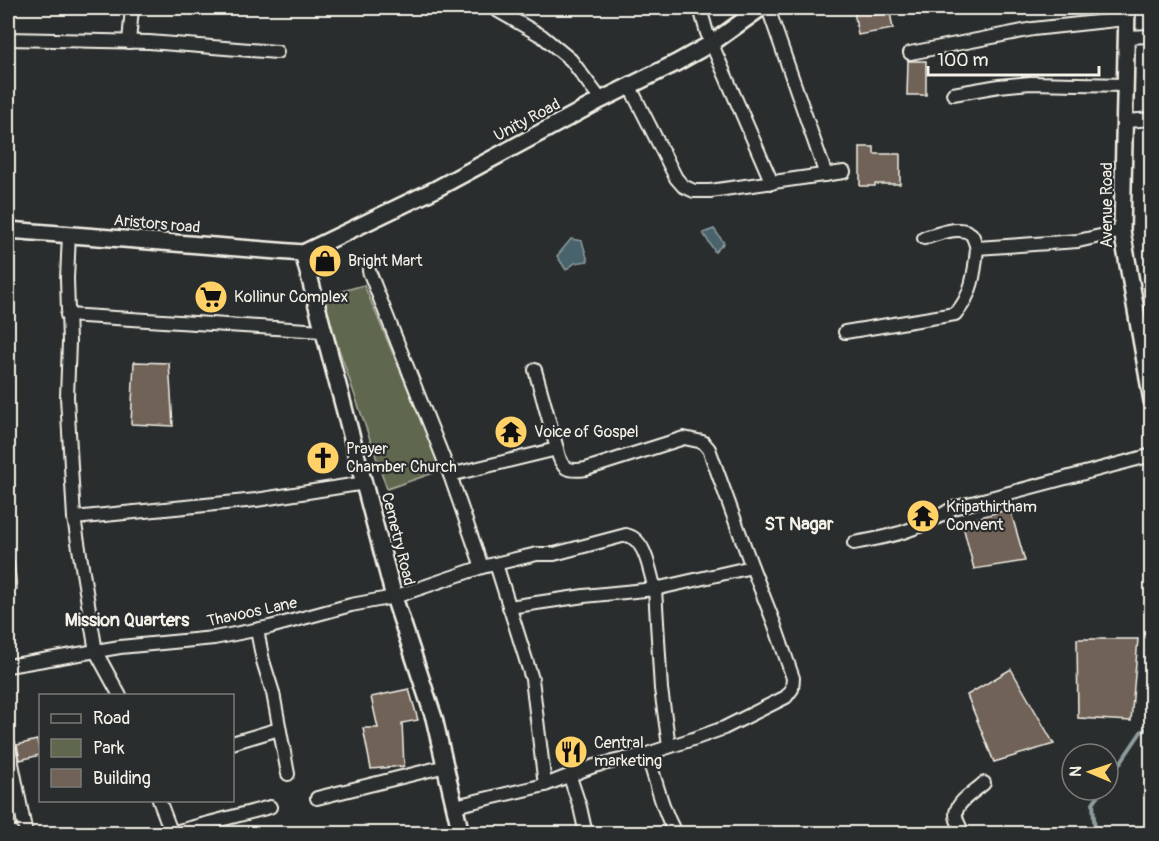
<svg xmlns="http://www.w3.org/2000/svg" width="1159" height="841" font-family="Pangolin,sans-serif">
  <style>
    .green { fill: #5f684f; stroke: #aaac9c; stroke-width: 1.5 }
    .water { fill: #48646c; stroke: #8d9c9e; stroke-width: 1.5 }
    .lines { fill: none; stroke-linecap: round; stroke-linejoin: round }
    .stream { stroke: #8d9c9e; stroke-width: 4 }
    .building { fill: #706256; stroke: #f4f1e8; stroke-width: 1.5 }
    .minor-casing { stroke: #f4f1e8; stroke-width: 16 }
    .tertiary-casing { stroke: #f4f1e8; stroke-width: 20 }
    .minor { stroke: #2a2d2e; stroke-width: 12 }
    .tertiary { stroke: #2a2d2e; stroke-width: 15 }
    .labels { text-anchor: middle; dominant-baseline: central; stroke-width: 4.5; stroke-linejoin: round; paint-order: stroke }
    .street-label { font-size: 16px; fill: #f4f1e8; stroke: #2a2d2e }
    .poi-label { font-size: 16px; fill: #f4f1e8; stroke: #2a2d2e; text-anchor: start }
    .neighbourhood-label { font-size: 18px; font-weight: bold; fill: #f4f1e8; stroke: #2a2d2e }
  </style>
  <rect width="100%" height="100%" fill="#2a2d2e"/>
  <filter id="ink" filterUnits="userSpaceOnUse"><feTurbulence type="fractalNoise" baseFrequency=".0167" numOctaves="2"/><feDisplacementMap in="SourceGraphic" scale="12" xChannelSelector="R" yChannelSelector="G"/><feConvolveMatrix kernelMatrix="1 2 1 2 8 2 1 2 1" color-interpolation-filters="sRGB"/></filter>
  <g filter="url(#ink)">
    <path class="green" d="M364,285L442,470L387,489L321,297Z"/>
    <g class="water">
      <path d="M714,229L724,243L715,252L703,233Z"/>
      <path d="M571,239L582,241L588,261L575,263L566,270L557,256Z"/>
    </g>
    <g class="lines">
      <g class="stream">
        <path d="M1108,781L1141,732L1152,725"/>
        <path d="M1095,834L1093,803L1102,790"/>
      </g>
    </g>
    <g class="building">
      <path d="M873,8L874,15L890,12L893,29L858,35L854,11Z"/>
      <path d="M908,61H926V95H907Z"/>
      <path d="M860,147H874V154H900V184H875V186H860Z"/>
      <path d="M134,362L169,363L173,426L131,424Z"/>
      <path d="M1010,509L1025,561L974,569L962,522Z"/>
      <path d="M8,561H14L17,589L8,590Z"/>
      <path d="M1077,639H1138L1131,721L1078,718Z"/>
      <path d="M1011,669L1054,744L994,762L967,695Z"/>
      <path d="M409,689L418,720L402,723L404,766L371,769L363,728H378L371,697Z"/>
      <path d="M37,740L40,755L20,760L17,745Z"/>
    </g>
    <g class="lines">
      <g class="minor-casing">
        <g id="minor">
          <path d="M493,8L542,36L571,60L601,100"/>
          <path d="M700,8L707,33L772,183"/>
          <path d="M768,8L826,175"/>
          <path d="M1125,37L1152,36"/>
          <path d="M8,39L149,42L277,52"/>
          <path d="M129,42L132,8"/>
          <path d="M910,53L1033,29L1125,19"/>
          <path d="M630,87L676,178L683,186L694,191H710L844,172"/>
          <path d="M953,94L999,86L1031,83L1125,85"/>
          <path d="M1126,121L1152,119"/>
          <path d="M69,234L67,279L69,342L67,397L74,518L96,652L120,696"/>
          <path d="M924,238C936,235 960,224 971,234C974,237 975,243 977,248L1078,241L1122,231"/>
          <path d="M369,271L450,475"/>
          <path d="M67,315L323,331"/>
          <path d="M845,332L955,314C972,297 975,271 977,248"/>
          <path d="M74,518L256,500L365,483"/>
          <path d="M854,543C893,536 920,530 953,508L1152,455"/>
          <path d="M496,564L532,679L545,785"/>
          <path d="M482,567L537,554H554L626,535C646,539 649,570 655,589L752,567"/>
          <path d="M509,607L584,596L655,589L661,689L669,746"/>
          <path d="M257,630L263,661L273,693L288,774"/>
          <path d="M8,666L120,647L214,638L270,627L351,605L394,597L482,567L450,475L557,449L535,370"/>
          <path d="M8,743L26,834"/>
          <path d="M232,743L279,729"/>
          <path d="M647,754C656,780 662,810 676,834"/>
          <path d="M570,777L580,807L586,834"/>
          <path d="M317,798L446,766"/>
          <path d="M159,800L172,834"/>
          <path d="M455,806L545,785L594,766L647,754L696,738L724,728L786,697L792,689L793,678L774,623L752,567L709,449L703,442L684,438L586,469C567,472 561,469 557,449"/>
          <path d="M167,834L270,807"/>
          <path d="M963,834C961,828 956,821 956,815C955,802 976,791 984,783"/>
        </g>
      </g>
      <g class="tertiary-casing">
        <g id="tertiary">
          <path d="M1127,8L1122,231L1152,401"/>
          <path d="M8,230L303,253L434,190L601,100L676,63L712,43L761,8"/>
          <path d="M303,253L394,597L434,718L461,834"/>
        </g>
      </g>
      <use href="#minor" class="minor"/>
      <use href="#tertiary" class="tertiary"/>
    </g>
  </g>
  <defs>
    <g id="shop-disc" transform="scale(1.725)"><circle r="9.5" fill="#ffd166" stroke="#2a2d2e"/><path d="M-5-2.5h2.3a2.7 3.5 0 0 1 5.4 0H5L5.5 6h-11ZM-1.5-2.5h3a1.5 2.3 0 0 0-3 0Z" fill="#111"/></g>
    <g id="supermarket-disc" transform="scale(1.725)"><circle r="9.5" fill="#ffd166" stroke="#2a2d2e"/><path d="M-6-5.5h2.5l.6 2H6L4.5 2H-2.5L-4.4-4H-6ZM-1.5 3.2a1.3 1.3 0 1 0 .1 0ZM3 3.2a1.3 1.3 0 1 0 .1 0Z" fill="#111"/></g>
    <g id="temple-disc" transform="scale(1.725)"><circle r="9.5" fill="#ffd166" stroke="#2a2d2e"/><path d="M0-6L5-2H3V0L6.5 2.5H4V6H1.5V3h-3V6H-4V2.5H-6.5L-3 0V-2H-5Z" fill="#111"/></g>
    <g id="church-disc" transform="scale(1.725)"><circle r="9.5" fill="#ffd166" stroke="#2a2d2e"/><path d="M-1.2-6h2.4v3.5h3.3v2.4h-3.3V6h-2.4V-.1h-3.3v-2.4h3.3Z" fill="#111"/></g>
    <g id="restaurant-disc" transform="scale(1.725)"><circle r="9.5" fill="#ffd166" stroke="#2a2d2e"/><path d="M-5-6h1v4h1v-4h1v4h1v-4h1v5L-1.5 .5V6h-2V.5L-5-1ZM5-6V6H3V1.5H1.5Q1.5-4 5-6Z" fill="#111"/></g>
  </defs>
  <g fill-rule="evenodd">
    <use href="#shop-disc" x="325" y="261"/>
    <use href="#supermarket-disc" x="211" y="297"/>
    <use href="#temple-disc" x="511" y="432"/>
    <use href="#church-disc" x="323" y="458"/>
    <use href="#temple-disc" x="923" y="516"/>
    <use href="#restaurant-disc" x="571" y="752"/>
  </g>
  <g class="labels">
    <g class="street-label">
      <text transform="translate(527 120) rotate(-28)">Unity Road</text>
      <text transform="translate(1107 205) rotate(-90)">Avenue Road</text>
      <text transform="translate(157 224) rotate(5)">Aristors road</text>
      <text transform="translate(398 539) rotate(76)">Cemetry Road</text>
      <text transform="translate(252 612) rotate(-12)">Thavoos Lane</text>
    </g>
    <g class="poi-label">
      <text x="348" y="261">Bright Mart</text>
      <text x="234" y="297">Kollinur Complex</text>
      <text x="534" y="432">Voice of Gospel</text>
      <text x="346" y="449">Prayer<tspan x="346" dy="18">Chamber Church</tspan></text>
      <text x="946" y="507">Kripathirtham<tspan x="946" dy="18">Convent</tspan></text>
      <text x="594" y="743">Central<tspan x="594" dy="18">marketing</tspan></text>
    </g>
    <g class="neighbourhood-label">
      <text x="799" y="524">ST Nagar</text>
      <text x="127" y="620">Mission Quarters</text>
    </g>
  </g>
  <rect width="1159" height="841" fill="none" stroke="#2a2d2e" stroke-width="30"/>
  <rect x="15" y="15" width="1129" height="811" fill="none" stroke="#f4f1e8" stroke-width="2" filter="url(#ink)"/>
  <rect x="39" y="694" width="195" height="108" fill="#2a2d2e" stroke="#7b7b78" stroke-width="1.5"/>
  <rect x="51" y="714" width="30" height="9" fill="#2a2d2e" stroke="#7b7b78" stroke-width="1.5"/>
  <text x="93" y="724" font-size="18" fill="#f4f1e8">Road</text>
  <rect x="51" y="739" width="30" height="18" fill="#5f684f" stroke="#7b7b78" stroke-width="1.5"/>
  <text x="93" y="754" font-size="18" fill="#f4f1e8">Park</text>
  <rect x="51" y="769" width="30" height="18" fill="#706256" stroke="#7b7b78" stroke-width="1.5"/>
  <text x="93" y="784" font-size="18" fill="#f4f1e8">Building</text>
  <g transform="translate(1090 772) rotate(272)"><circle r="28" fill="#2a2d2e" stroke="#7b7b78" stroke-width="1.5"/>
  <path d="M0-4.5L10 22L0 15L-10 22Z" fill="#ffd166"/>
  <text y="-9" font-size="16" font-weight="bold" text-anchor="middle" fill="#f4f1e8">N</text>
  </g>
  <path d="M928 66v9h171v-9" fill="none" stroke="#f4f1e8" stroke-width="3"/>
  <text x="937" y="66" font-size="18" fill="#f4f1e8" stroke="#2a2d2e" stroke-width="4.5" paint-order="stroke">100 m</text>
</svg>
